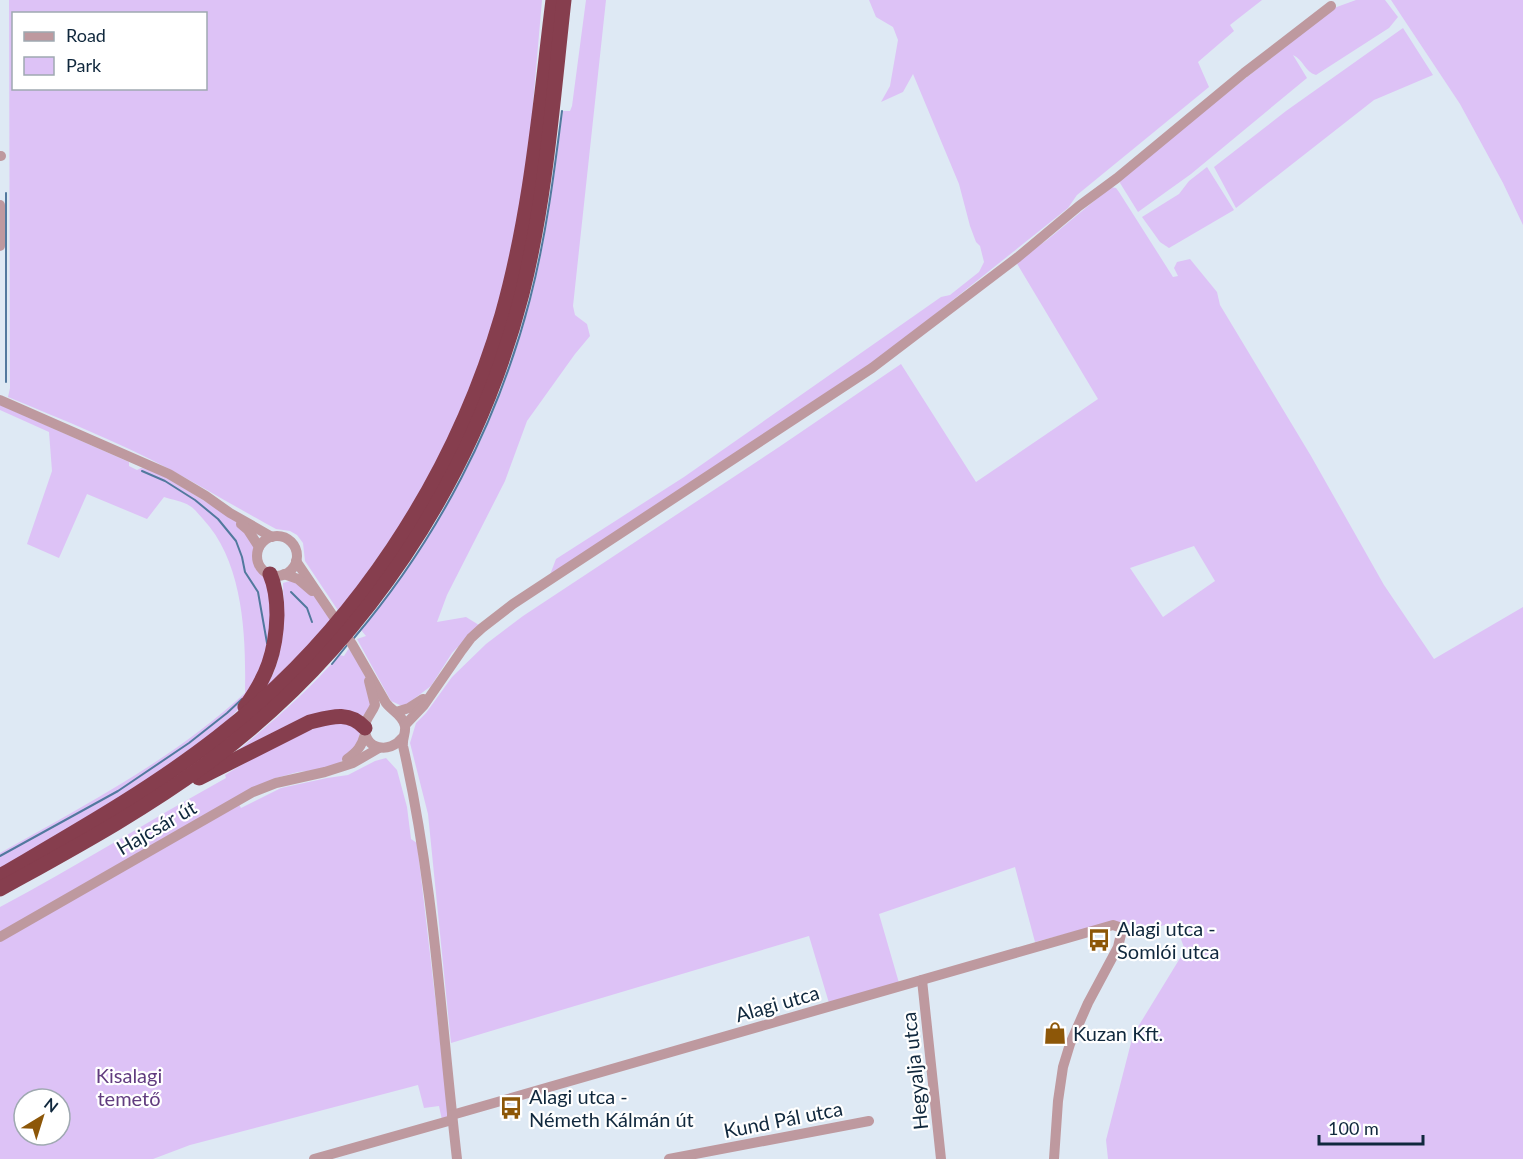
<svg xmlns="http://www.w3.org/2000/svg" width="1523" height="1159" font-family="Lato,sans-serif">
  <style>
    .green { fill: #ddc2f6; fill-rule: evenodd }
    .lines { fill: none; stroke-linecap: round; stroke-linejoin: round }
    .stream { stroke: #52799e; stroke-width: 2 }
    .minor { stroke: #be999f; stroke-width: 10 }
    .highway { stroke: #863e4e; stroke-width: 15 }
    .labels { text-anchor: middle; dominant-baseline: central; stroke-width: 4.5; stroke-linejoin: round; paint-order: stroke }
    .street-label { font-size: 20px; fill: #10283d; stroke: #fff }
    .poi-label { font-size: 20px; fill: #10283d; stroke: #fff; text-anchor: start }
    .park-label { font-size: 20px; fill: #613c7f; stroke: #fff }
  </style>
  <rect width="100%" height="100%" fill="#dee9f4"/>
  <g class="green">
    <path d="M9,0H542L525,197L510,275L466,407L417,502L339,612L305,561L303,543L297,535L290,531L276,529C241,510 206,489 171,470C119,442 63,420 8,397L10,388ZM14,14H206V88H14Z"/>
    <path d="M586,0H606L573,306L575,315L587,324L590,336L575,354L527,421L505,481L447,595L437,622L466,617L479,625L452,653L431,686L406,705L402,706L391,701L357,639L366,636L361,630C376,613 389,594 402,575C469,482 515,377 539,264C550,213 556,162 563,111H570L572,106Z"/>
    <path d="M869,0H1262L1230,25L1234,31L1198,62L1209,87L1077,195L1068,208L869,367L548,580L556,559L684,477L941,297L950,295L979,272L984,262L980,246L976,242L970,226L959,184L913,74L903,92L881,102L890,86L898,40L893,27L876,17Z"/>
    <path d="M1356,0H1385L1398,17L1389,28L1316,75C1305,72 1303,59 1293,55L1307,78L1191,174L1138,212L1120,183L1121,177L1334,8Z"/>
    <path d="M1391,0H1523V225L1503,183L1460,104Z"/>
    <path d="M1403,28L1433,75L1374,100L1236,208L1214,167L1286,111Z"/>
    <path d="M1207,167L1234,210L1169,248L1160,242L1142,217L1179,194L1189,181Z"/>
    <path d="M1111,187L1116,188L1119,192L1173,277L1178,276L1174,268L1177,262L1190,259L1217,292L1220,305L1311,456L1384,585L1434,659L1523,607V1159H1108L1106,1140L1133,1035L1185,950L1175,923L1151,928L1111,922L1035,942L1015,867L879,914L899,983L829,1003L809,936L451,1043L428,814L410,743L416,723L426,713L452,677L486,644L523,616L779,447L901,364L976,482L1098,399L1016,262L1047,240ZM1194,546L1215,581L1163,617L1130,568Z"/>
    <path d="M0,405L129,462V466L137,470L141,468L148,469L167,478L229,516L242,527L255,544C253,558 254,569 267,578L274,636L248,699L216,733L111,806L0,871V853C85,805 172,760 245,693C246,637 244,563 203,519C199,515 195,509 190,506C183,501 172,500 164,497L147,519L87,494L59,558L27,544L52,471L49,432L0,410Z"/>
    <path d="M293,580L315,597L332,620L258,699C263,691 269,683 273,674C285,646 284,613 283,583Z"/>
    <path d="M349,648C359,664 369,681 374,700L364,716L352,713L228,759C267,726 306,694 339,655L344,656Z"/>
    <path d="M343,722L360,731L357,749L339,763L324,769L298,772L276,778L236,799L241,808L281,788L327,778L348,775L375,761L386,758L397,770L407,807L411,839L417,843L449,1116L442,1120L439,1106L424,1108L418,1085L190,1145L153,1159H0V907C77,866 150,820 226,778L225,775C261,753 300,728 343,722ZM24,1099H60V1135H24Z"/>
  </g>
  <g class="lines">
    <g class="stream">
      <path d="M6,382V193"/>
      <path d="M142,471L165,481L195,500L218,519L236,541L242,557L245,572L258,592L267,643"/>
      <path d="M291,592L307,608L312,622"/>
      <path d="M354,638C437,540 498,423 530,299C546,237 554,174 562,111"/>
      <path d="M332,664L348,644"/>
      <path d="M0,856L118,791L189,743L227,713L242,699"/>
    </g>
    <g class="minor">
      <path d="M0,156H1"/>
      <path d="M0,205V246"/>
      <path d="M0,400L169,474L206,496L230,513L272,537"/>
      <path d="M241,524L248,530L259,547"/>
      <circle cx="277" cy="556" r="20"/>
      <path d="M296,561L352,644L386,703C392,711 403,715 405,726C406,733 402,739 403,746C434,882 441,1021 457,1159"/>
      <path d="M284,574L298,579L312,591"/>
      <path d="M369,681L375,705C372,713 365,719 365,727C364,750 390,754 402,738"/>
      <path d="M396,712L409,708L423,699"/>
      <path d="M405,725L424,705L462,650L471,638L482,628L513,604L872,368L1018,257L1079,206L1117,178L1244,73L1331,6"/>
      <path d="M347,759C357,752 362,746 365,734"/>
      <path d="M0,937L253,792L276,783L325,772L353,763L379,748"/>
      <path d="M922,980L941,1159"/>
      <path d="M452,1115L1113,925L1119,927L1122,930L1118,947L1088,1003L1070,1044L1063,1067L1058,1101L1054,1159"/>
      <path d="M314,1159L452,1120"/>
      <path d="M669,1159L869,1121"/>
    </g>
    <g class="highway">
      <path d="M245,707C267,677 276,652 277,615C277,601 276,588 270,574"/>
      <path d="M199,778L310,722C330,717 349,710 365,728"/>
      <path d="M0,876C75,832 150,790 218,737C354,632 454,479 502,315C531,213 540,105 553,0"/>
      <path d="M0,889C70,850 141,812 206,764C361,650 474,481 522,294C546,198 553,98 564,0"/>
    </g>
  </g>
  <defs>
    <g id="bus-bare" transform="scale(1.8)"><path d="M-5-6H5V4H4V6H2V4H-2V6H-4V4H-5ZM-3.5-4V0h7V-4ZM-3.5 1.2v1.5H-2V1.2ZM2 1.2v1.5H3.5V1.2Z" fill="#8d5708" stroke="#fff" stroke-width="2.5" paint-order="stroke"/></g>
    <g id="shop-bare" transform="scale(1.8)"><path d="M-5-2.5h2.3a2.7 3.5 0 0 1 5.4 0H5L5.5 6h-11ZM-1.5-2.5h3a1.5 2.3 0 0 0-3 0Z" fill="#8d5708" stroke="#fff" stroke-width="2.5" paint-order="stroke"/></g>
  </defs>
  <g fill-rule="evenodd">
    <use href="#bus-bare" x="1099" y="940"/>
    <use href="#shop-bare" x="1055" y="1033"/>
    <use href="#bus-bare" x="511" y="1108"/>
  </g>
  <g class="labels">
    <g class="street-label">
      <text transform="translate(156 827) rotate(-30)">Hajcsár út</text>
      <text transform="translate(777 1003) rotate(-16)">Alagi utca</text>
      <text transform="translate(914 1071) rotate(-96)">Hegyalja utca</text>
      <text transform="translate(783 1119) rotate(-11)">Kund Pál utca</text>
    </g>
    <g class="poi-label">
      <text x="1117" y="928">Alagi utca -<tspan x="1117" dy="23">Somlói utca</tspan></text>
      <text x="1073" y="1033">Kuzan Kft.</text>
      <text x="529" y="1096">Alagi utca -<tspan x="529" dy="23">Németh Kálmán út</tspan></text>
    </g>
    <g class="park-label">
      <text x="129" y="1075">Kisalagi<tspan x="129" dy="23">temető</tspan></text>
    </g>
  </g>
  <rect x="12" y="12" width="195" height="78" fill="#ffffff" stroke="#9fa9b1" stroke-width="1.5"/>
  <rect x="24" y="32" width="30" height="9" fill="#be999f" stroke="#9fa9b1" stroke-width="1.5"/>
  <text x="66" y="42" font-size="18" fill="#10283d">Road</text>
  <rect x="24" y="57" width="30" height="18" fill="#ddc2f6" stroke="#9fa9b1" stroke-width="1.5"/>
  <text x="66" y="72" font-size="18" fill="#10283d">Park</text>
  <g transform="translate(42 1117) rotate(38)"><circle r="28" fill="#ffffff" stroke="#9fa9b1" stroke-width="1.5"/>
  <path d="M0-4.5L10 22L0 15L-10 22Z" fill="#8d5708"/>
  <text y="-9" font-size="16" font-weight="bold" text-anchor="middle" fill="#10283d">N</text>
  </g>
  <path d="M1319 1135v9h104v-9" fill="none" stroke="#10283d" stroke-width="3"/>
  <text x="1328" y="1135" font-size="18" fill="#10283d" stroke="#ffffff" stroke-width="4.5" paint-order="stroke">100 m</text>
</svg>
